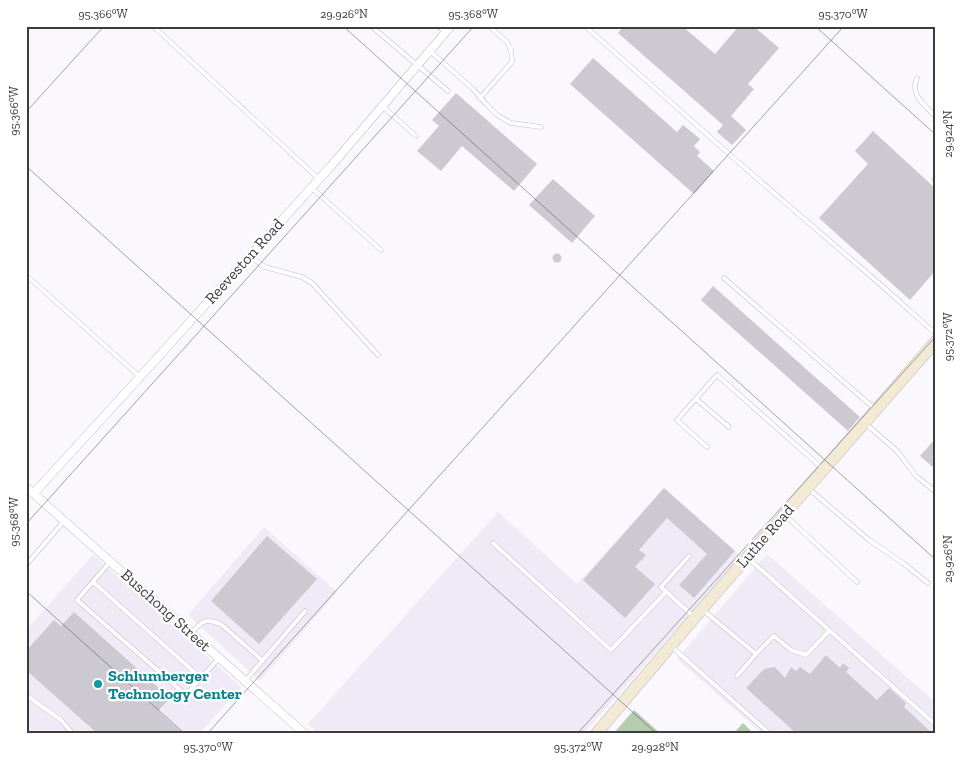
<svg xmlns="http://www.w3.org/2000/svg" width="962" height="760" font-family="'Zilla Slab',serif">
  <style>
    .built { fill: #f0e9f6 }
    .green { fill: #b6ccb1 }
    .building { fill: #cdc9d0 }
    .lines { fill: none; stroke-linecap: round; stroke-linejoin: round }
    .lane-casing { stroke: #c2bfc5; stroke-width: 5 }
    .street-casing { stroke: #c2bfc5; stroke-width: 9 }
    .secondary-casing { stroke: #c2bfc5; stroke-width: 12 }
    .lane { stroke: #fff; stroke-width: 4 }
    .street { stroke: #fff; stroke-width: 8 }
    .secondary { stroke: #f3ead5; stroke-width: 11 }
    .ticks { fill: none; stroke: #3c3b3d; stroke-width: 1; stroke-opacity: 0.45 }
    .culture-dot { fill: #0f9aa8; stroke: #fff; stroke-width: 2 }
    .labels { text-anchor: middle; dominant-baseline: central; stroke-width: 4.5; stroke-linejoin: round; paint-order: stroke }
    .street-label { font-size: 16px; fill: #3c3b3d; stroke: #fff }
    .culture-label { font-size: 16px; font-weight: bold; fill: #0d838f; stroke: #fff; text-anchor: start }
    .neatline { fill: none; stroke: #3c3b3d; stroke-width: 2 }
    .ticks-label { font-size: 12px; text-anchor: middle; fill: #3c3b3d }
  </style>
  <rect width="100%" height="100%" fill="#faf7fd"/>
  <g class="built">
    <path d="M664,488L741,556L583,734H319L308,724L498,512L577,584Z"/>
    <path d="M264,527L337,592L260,681L188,615Z"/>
    <path d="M767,554L936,703V734H763L677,659Z"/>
    <path d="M93,555L241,687L199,734H26V630Z"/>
  </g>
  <g class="green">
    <path d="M634,710L661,734H613Z"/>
    <path d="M743,723L754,734H733Z"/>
  </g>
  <g class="building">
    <path d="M624,26H682L715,54L739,26H753L779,48L748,84L754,89L731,116L746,130L732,145L717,132L723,125L618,33Z"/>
    <path d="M593,58L677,132L683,125L700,139L694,146L700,152L697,156L714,171L694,194L570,84Z"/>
    <path d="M456,93L537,164L514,191L462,146L441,171L417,151L439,126L432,120Z"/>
    <path d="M873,131L936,189V270L910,300L819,218L868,164L855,151Z"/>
    <path d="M553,179L595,216L572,243L529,205Z"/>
    <circle cx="557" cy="258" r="4.5"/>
    <path d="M713,286L860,417L848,431L701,300Z"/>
    <path d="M936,438V470L920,456Z"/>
    <path d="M664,488L735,551L694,598L679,585L707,554L667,518L639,550L646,555L635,567L655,584L625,618L583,580Z"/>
    <path d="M267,536L317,579L259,644L211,601Z"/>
    <path d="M74,612L170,698L158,711L184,734H98L26,670V651L54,620L61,626Z"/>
    <path d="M826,655L840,668L843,663L849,668L846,672L877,700L889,688L906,703L904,707L933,734H797L746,688L764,669L775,667L785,678L791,667L796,671L800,667L810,674Z"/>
  </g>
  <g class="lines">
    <g class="lane-casing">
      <g id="lane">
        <path d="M153,26L319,179"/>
        <path d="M371,26L448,91"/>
        <path d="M438,26L446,33"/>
        <path d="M585,26L737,161L881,285L936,334"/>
        <path d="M430,51L473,89L486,104L497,115L511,123L541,127"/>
        <path d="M917,78C909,95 926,106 936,117"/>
        <path d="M480,98L512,62L511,50L507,42L489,26"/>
        <path d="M382,106L416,136"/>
        <path d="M934,179L936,180"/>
        <path d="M312,188L381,250"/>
        <path d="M26,217V225"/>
        <path d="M249,256L265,267L302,277L312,283L378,355"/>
        <path d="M26,275L140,377"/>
        <path d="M724,278L874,408"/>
        <path d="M696,399L729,427"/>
        <path d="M866,424L897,451L916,476L936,492"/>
        <path d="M707,447L677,420L717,375L822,468"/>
        <path d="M809,489L869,540L903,563L928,583"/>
        <path d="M786,516L857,582"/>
        <path d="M493,543L611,650L666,592"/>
        <path d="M689,556L661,587L693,616"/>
        <path d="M749,559L936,725"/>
        <path d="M110,562L77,600L186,695L219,658"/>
        <path d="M26,565L65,520"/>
        <path d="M93,582L201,678"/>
        <path d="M703,610L756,654L774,636L791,650L806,655L829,631"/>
        <path d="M192,633C202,620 206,618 222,625L263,661"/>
        <path d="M672,647L770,734"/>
        <path d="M737,676L756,654"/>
        <path d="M245,681L305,611"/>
        <path d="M26,695L61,720L73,734"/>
      </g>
    </g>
    <g class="street-casing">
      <g id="street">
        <path d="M26,487L305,734"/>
        <path d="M34,493L140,377L331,166L451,26"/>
      </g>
    </g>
    <g class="secondary-casing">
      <path id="secondary" d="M596,734L702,609L936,341"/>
    </g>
    <use href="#lane" class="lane"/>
    <use href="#street" class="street"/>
    <use href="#secondary" class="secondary"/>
  </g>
  <path class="ticks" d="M343,26L936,560M815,26L936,135M26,112L104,26M26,166L657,734M26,524L474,26M26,591L185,734M207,734L844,26M577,734L936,336"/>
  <circle class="culture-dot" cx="98" cy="684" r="5"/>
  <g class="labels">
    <g class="street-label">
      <text transform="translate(244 261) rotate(-48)">Reeveston Road</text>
      <text transform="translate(765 536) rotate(-49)">Luthe Road</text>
      <text transform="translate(166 610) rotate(42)">Buschong Street</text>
    </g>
    <g class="culture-label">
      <text x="108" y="675">Schlumberger<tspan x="108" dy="18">Technology Center</tspan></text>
    </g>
  </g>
  <rect width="962" height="760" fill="none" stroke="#ffffff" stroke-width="55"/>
  <rect x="28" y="28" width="906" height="704" class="neatline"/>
  <g class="ticks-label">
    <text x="103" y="18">95.366°W</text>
    <text x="344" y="18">29.926°N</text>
    <text x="473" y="18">95.368°W</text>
    <text x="843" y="18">95.370°W</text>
    <text transform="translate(14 111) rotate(-90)" y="4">95.366°W</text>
    <text transform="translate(948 134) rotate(-90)" y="4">29.924°N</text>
    <text transform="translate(948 337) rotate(-90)" y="4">95.372°W</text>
    <text transform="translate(14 522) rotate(-90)" y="4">95.368°W</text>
    <text transform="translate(948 559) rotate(-90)" y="4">29.926°N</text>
    <text x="208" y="751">95.370°W</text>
    <text x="578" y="751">95.372°W</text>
    <text x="655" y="751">29.928°N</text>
  </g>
</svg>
